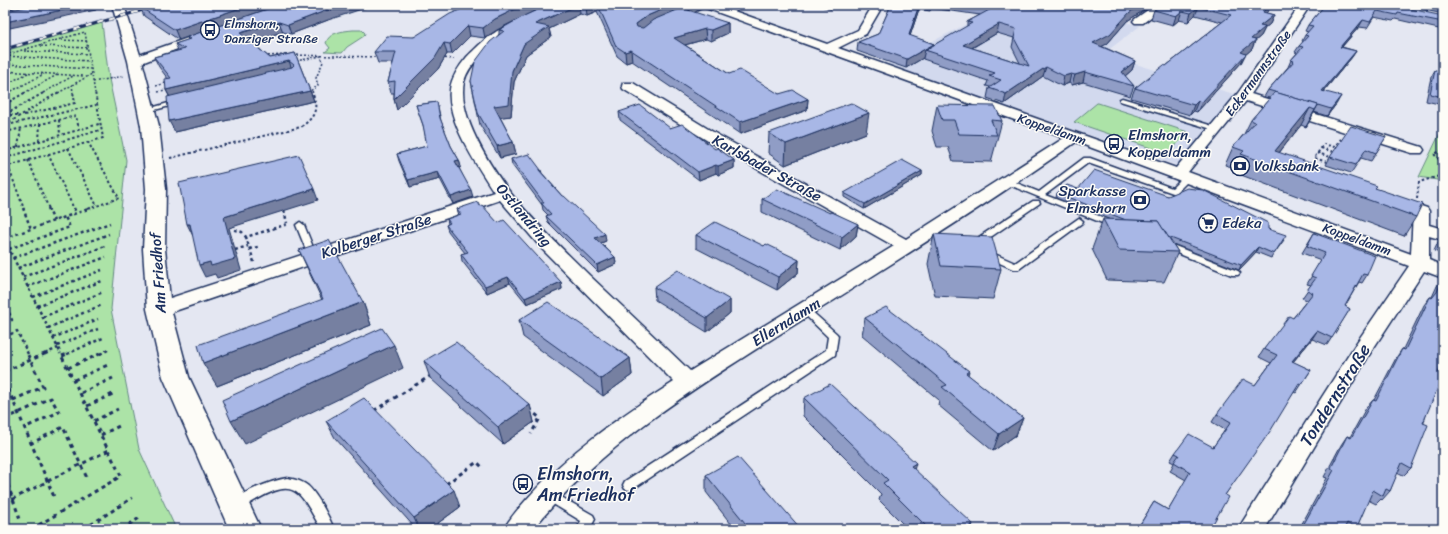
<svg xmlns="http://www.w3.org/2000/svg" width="1448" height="534" font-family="Sriracha,sans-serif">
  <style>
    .built { fill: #d2d9ee }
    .green { fill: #ace3a7; stroke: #648982 }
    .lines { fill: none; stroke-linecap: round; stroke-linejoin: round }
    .lane-casing { stroke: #1b2f5e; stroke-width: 3 }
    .street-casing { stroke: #1b2f5e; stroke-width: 3 }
    .secondary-casing { stroke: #1b2f5e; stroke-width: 3 }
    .path-far3 { stroke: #1b2f5e; stroke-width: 1.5; stroke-dasharray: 2 2; stroke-linecap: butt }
    .path-far2 { stroke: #1b2f5e; stroke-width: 2; stroke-dasharray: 2.5 2.5; stroke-linecap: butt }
    .path-far1 { stroke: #1b2f5e; stroke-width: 2.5; stroke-dasharray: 3 3; stroke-linecap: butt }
    .path { stroke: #1b2f5e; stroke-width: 3; stroke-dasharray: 4 4; stroke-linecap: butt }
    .lane { fill: #fdfcf7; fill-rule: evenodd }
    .street { fill: #fdfcf7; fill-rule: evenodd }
    .secondary { fill: #fdfcf7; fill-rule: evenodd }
    .rail-casing { stroke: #1b2f5e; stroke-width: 3 }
    .rail { stroke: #fdfcf7; stroke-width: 2; stroke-dasharray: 6; stroke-linecap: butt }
    .wall { fill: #909dc6; stroke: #1b2f5e; fill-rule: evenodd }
    .shaded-wall { fill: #7680a1; stroke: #1b2f5e }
    .building { fill: #a8b7e6; stroke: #1b2f5e; fill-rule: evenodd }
    .labels { text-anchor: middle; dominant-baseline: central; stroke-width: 3; stroke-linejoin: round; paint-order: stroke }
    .far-poi-label { font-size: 13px; fill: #1b2f5e; stroke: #fdfcf7; text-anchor: start }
    .far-street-label { font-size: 13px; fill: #1b2f5e; stroke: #fdfcf7 }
    .poi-label { font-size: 15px; fill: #1b2f5e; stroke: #fdfcf7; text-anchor: start }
    .street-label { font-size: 15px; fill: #1b2f5e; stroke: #fdfcf7 }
    .near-street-label { font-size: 18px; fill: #1b2f5e; stroke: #fdfcf7 }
    .near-poi-label { font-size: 18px; fill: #1b2f5e; stroke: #fdfcf7; text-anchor: start }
  </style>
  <rect width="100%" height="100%" fill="#e4e7f2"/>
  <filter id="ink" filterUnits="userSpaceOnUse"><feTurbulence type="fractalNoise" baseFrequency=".025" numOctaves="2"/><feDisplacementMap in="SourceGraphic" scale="8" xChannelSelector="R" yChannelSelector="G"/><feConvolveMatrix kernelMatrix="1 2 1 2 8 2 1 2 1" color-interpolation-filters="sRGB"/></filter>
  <g filter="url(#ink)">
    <g class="built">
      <path d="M1004,5H1059L1140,26L1103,54L1237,95L1179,166L886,65Z"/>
      <path d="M104,19L102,23L5,51V47Z"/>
    </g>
    <g class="green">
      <path d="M102,23L109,79L126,160L111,309L139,449L176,529H5V51Z"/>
      <path d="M353,30H362L365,33L364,36L347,47L342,53L325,52L330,48L326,43C329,32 343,31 353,30Z"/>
      <path d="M1097,103H1098L1188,132L1168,154L1074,122Z"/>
      <path d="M1440,133L1443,134V181L1419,177Z"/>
    </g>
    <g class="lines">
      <g class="lane-casing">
        <g id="lane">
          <path d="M701,5H709L684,16L679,15Z"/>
          <path d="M860,5H868L878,9L875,11Z"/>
          <path d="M1122,98L1219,128L1221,129L1217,131L1215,130L1120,101V99Z"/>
          <path d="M179,100L182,102L181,103L147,112L144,110Z"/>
          <path d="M1084,158H1090L1172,188L1185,175H1188L1192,177L1176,193H1173L1088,163L1045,195L1115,222L1116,224L1112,227L1002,182L1006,180H1009L1039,192Z"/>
          <path d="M1033,201H1039L1040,203L979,245H973L972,243L973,241Z"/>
          <path d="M1079,218L1083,221L1082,223L1019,269H1013L984,256L983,254L984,252H990L1015,263Z"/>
          <path d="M300,222L304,225L317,257L316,259H310L309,257L296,225Z"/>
          <path d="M1165,242L1238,271L1240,273L1238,275H1232L1162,247L1161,245Z"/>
          <path d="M805,307L808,308L837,334L838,336L835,355L633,489L629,490L625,489L623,485L625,481L826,350L828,337L802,312L800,310L802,308Z"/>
          <path d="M287,478C294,479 302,481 308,486C317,494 329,517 334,529H321C298,488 295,476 249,504C244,507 239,511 233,509L231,505C237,493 274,480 287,478Z"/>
          <path d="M549,490L593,515L595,519L590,529H577L581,521L545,499L543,495L545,491Z"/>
        </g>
      </g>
      <g class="street-casing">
        <g id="street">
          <path d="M702,5H717L827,44L858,30L873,5H883L866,34L838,48L1176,168L1238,93L1300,5H1308L1309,7L1251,94L1422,147L1424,150L1422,153H1412L1246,101L1188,172L1411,254L1413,211L1415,208L1421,206L1427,208L1429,211V225L1443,229V240L1429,236V260L1443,266V278L1424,271L1371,352L1265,529H1238L1357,342L1409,266L1076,142C983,207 887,267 791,327C698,386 603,443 533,529H504C510,518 518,509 526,500C568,452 622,415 674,382L542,249L500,200L166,314L159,315L152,314L149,309L152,304L494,192C477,165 440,113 452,81C456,70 465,58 473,51C482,42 498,28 510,25L514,26L516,28L514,30C497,42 469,60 464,82C457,115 490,166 509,191C533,222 562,248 589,275C623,307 657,339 690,371L894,246L708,141L623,89L622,86L623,83H633L718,135L906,239L1064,138L703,7Z"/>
          <path d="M1155,5H1167L1143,23H1135L1133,21L1135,19Z"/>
          <path d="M199,34L203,35L205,37L203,39L139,64H131L129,61L131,58Z"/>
        </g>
      </g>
      <g class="secondary-casing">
        <path id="secondary" d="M112,5H124L142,61L159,126L166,189L165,249L171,309L189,377L261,529H229L163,377L147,309L143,249L146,189L141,126L128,61Z"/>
      </g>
      <g class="path-far3">
        <path d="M61,40L87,41"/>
        <path d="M41,46L88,48"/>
        <path d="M24,51L89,54"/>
        <path d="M5,55L85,32L95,93"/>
        <path d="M293,55L378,57"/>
        <path d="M5,56L90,61"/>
        <path d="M264,56L286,55"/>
        <path d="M441,58L454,59"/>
        <path d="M296,61L321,56L323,62L316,78L318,86L308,92"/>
        <path d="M5,64L91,69"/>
        <path d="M5,71L84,76"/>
        <path d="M5,76L13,72"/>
        <path d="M93,82L124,76"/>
        <path d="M72,84L73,93"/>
        <path d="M5,85L28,73"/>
        <path d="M156,86L168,82"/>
        <path d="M312,91L313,93"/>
        <path d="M158,92L168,89"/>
        <path d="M8,93L44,74"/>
        <path d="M24,93L57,75"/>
        <path d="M43,93L73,76"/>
        <path d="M58,93L92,74"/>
      </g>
      <g class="path-far2">
        <path d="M5,95L10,92"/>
        <path d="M5,104L26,92"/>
        <path d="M6,114L45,92"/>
        <path d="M5,115H19"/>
        <path d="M24,115L75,103L73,92"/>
        <path d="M59,120L60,135"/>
        <path d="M5,125L59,92"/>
        <path d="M7,125L96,105"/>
        <path d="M5,132L76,116L79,129"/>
        <path d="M39,141L40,124"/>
        <path d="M18,147L21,128"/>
        <path d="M68,148L97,206"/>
        <path d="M1321,148L1334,152"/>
        <path d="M1443,150L1434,154L1443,164"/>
        <path d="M5,151L99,124"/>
        <path d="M1317,153L1331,157"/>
        <path d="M48,154L74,209"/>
        <path d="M5,158L100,130"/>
        <path d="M170,158L301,127C315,117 319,109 312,92"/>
        <path d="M28,160L49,209"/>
        <path d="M1327,162L1314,158L1324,144L1334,147L1341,139"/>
        <path d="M8,166L24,209"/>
        <path d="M5,167L103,138L95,92"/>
        <path d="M1417,199L1419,182L1443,175"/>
        <path d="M88,209L119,198L88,142"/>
      </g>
      <g class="path-far1">
        <path d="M23,208L31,229"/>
        <path d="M48,208L54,221"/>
        <path d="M74,208L76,213"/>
        <path d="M284,210L287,223"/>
        <path d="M233,224L235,230L242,232L246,237"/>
        <path d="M5,238L91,208"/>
        <path d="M5,241L61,354"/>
        <path d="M9,249L70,227L65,217"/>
        <path d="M249,249L258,247"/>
        <path d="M235,250L248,246"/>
        <path d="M13,258L110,223"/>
        <path d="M254,262L246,237L288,224"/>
        <path d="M18,268L109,234"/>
        <path d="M23,277L105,246"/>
        <path d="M27,287L106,257"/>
        <path d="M33,297L102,270"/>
        <path d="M37,306L102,281"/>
        <path d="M5,311L8,310L12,320L5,323"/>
        <path d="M43,317L103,292"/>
        <path d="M48,328L102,305"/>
        <path d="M5,337L17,331L28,354"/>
        <path d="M53,338L98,319"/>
        <path d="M57,346L98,329"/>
        <path d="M45,354L58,348"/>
        <path d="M67,354L105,337"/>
        <path d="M100,354L108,350"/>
      </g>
      <g class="path">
        <path d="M62,356L70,353"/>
        <path d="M68,368L102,353"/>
        <path d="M5,371L47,353"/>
        <path d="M74,380L110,364"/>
        <path d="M5,382L55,499"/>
        <path d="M81,393L113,378"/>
        <path d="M13,400L43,387L27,353"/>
        <path d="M87,406L115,393"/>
        <path d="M529,409L540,418L531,434"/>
        <path d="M376,411L375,410L432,375"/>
        <path d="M5,419L51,398L59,412L24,428"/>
        <path d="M94,421L118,409"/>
        <path d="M101,435L121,425"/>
        <path d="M30,444L63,427L88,480"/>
        <path d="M5,477L20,519"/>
        <path d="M446,484L477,462L483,468"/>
        <path d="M5,503L109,450"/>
        <path d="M32,529L121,476L60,353"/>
        <path d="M84,529L132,498"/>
        <path d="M122,529L141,517"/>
      </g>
      <use href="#lane" class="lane"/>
      <use href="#street" class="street"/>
      <use href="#secondary" class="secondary"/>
      <g class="rail-casing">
        <path id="rail" d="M5,49L161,5"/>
      </g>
      <use href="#rail" class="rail"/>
    </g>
    <g class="wall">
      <path d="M546,5L530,13L548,5H673L674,11L728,23V33L711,41L706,39L685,45L729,74L779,94L808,99L807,110L740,134L632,61L626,63L617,56L597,12L587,16L580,14L549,29L551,37L526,55L514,82L511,116L500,117L513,142L516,154L500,158L480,125L471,81L499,34V30L519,19L497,30L485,38L470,36L452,54H447L438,69L397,110L394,99V93H391L388,82L393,63H378L374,52L414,37Z"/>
      <path d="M818,5H842L830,9Z"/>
      <path d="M891,5H1152L1127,21L1107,44L1101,46L1135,61L1132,70L1125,76L1134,86L1130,96L1083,82L1072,85L1069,83L1062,86L1043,76L1004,104L987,98L989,88L990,87L986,86L988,81L923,59V58L906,68L857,51L858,42L878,34ZM931,8L980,15L967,22V27L934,45V44L910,36L919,9L930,11ZM997,33L1014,38L1012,47L1020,63L972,48Z"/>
      <path d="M1161,5H1273L1266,13L1274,15L1270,24L1265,28L1261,36L1255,41L1252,49L1245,55L1241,63L1197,112L1194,111L1190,115L1131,98L1135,88L1166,66L1222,22L1195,15L1188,22L1179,20L1173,25L1151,19L1154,10Z"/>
      <path d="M1325,5L1443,16V30L1395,19L1393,21L1374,17L1367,28L1359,27L1342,47L1356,51L1352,57L1324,91L1337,103L1327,116L1314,112L1306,127L1301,125L1279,153L1375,188L1416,217L1404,236L1233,172L1235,168L1225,165L1233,147L1244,134L1251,120L1270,98L1264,97L1268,90L1288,67L1291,60L1297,53L1295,52L1299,46L1303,42L1302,41L1305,35L1308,32L1305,31L1308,25Z"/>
      <path d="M1403,5H1443V14Z"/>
      <path d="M140,7L328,20L291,34L283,32L250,41L270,58L295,53L314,101L175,132L169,96L166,90L168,79L159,67L154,57L178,50L175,44L188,40L187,37L179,40L144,16Z"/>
      <path d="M1435,70L1442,72L1443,70V105L1426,101L1431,77Z"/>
      <path d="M437,102L441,121L451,146L459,160L461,167L459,168L473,197L453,204L440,179L410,187L399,161L397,154L427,146L424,128L416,105Z"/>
      <path d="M937,105L1002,121L991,162L953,161L948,147H937L932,131Z"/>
      <path d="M619,112L670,128L715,149L734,160V168L718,175L716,173L699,180L620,120Z"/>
      <path d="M769,133H866L785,165L768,153Z"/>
      <path d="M1386,137L1371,161L1361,158L1351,173L1326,165L1330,157Z"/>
      <path d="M511,159L541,170L542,173L562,196L606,241L601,243L615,257L616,264L598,272L548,222L546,216L548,215L543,210L542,205L512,165Z"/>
      <path d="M922,171V175L864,209L844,197V193Z"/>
      <path d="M1078,189L1168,196L1268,229L1284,240L1271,258L1256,252L1239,270L1173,244L1178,252L1164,282L1107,280L1092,249L1103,219L1111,220L1056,198L1057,193Z"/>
      <path d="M762,199L830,213L858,224L856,236L840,250L762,212Z"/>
      <path d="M480,206L561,282L562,289L527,304L510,283L487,293L462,261L461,254L465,253L448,231L446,225L448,224L447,219L459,215L457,209Z"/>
      <path d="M1314,233L1367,275L1362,283L1359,282L1345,306L1350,309L1327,345L1312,339L1293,362L1311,370L1296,393L1294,392L1225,495L1210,529H1137L1154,502L1168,510L1186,480L1170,471L1174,463L1170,461L1175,453L1213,447L1225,430L1212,422L1217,414L1255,385L1271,363L1259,357L1264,349L1293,318L1307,300L1302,298L1311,285L1307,284L1321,260L1302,253Z"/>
      <path d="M934,234L1001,269L993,299L935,296L928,264Z"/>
      <path d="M696,235L764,246L799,260L798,273L777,290L696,248Z"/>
      <path d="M1443,235V254L1434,251L1439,240Z"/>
      <path d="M299,250L363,302L371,325L217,386L322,300L309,272Z"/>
      <path d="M1443,278L1438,373L1411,468L1403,476L1397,473L1390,491L1382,500L1381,499L1376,504L1368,500L1356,529H1299L1327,478L1324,477L1341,445L1347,436L1350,437L1366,408L1373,400H1374L1396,358L1402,349H1403L1424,305L1430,297H1432L1437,286Z"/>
      <path d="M654,287L730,300V313L707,332L655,300Z"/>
      <path d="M865,318L969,371L968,375L1023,418L1016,435L993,451L938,405L939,400L862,335Z"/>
      <path d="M519,320L630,358L632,375L603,396L523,337Z"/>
      <path d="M424,361L530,405L534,422L503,444L430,378Z"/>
      <path d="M804,398L965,529H908L879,500L881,494L803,416Z"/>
      <path d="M326,421L460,507L430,529H416L335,438Z"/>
      <path d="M706,475L801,529H735L706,492Z"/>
    </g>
    <g class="shaded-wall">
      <path d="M5,5H28L5,10Z"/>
      <path d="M86,5H93L96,10L5,29V22Z"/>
      <path d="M249,5H279L179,40L175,30Z"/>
      <path d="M343,5H374L328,20L291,34L288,25L325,11Z"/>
      <path d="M524,5H546L497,30L485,38L483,28L495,19Z"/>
      <path d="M578,5H579L580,14L549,29L551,37L526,55L514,82L511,116L496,118L494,106L512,71L524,44L535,24Z"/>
      <path d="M589,5H597V12L587,16L586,6Z"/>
      <path d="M673,5L674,15L637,35L636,24L647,16Z"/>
      <path d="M830,5H842L830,9Z"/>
      <path d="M919,5H920L919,9L907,45L909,35Z"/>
      <path d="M1141,5H1152L1127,21L1107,44L1090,52L1093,43L1130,12Z"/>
      <path d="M1269,5H1273L1259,21L1263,12Z"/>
      <path d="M1199,7L1195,15L1188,22L1191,13Z"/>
      <path d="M1182,11L1179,20L1173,25L1176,16Z"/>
      <path d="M1274,15L1270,24L1265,28L1261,36L1255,41L1252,49L1245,55L1241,63L1197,112L1202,102L1241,52L1260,26Z"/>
      <path d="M1363,20L1359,27L1336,53L1340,47Z"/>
      <path d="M279,22L283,32L244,43L240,33Z"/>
      <path d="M728,23V33L711,41V30Z"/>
      <path d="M999,24L997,33L961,54L963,45Z"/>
      <path d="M468,26L470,36L452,54L450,44Z"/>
      <path d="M705,29L706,39L674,48V38Z"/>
      <path d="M444,43L447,54L438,69L397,110L394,99Z"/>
      <path d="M934,44L933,52L925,50L923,58L906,68L907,59Z"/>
      <path d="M631,50L632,61L626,63L625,52Z"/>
      <path d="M1356,51L1352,57L1318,98L1322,91Z"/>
      <path d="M289,61L293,72L172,101L166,90Z"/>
      <path d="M1135,61L1132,70L1118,82L1122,72Z"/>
      <path d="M1046,67L1043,76L1004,104L1006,94Z"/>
      <path d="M1085,72L1083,82L1072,85L1075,75Z"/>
      <path d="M1071,74L1069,83L1062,86L1064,76Z"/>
      <path d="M310,91L314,101L175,132L169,121Z"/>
      <path d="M1341,96L1337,103L1327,116L1331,109Z"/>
      <path d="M808,99L807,110L740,134V122Z"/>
      <path d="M1198,101L1194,111L1190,115L1194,105Z"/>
      <path d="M1318,105L1309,122L1306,127L1315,110Z"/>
      <path d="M1310,108L1301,125L1270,164L1275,151Z"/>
      <path d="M869,113L866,133L785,165L786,144Z"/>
      <path d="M513,142L516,154L500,158L497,146Z"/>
      <path d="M459,160L461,167L457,168L455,161Z"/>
      <path d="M734,160V168L718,175V166Z"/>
      <path d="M716,165V173L699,180L698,172Z"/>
      <path d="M922,171V175L864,209L865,204Z"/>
      <path d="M438,172L440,179L410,187L408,180Z"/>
      <path d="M314,189L318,200L229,228L241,270L217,278L215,274L205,277L199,265L210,262L224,217Z"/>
      <path d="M471,190L473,197L453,204L451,197Z"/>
      <path d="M187,224H190L193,236Z"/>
      <path d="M858,224L856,236L840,250L842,237Z"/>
      <path d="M605,234L606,241L596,245L595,238Z"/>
      <path d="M1258,247L1256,252L1239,270L1241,265Z"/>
      <path d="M615,257L616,264L598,272L597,265Z"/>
      <path d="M799,260L798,273L777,290L778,277Z"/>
      <path d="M508,277L510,283L487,293L485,286Z"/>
      <path d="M561,282L562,289L527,304L525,298Z"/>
      <path d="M730,300V313L707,332V318Z"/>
      <path d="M363,302L371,325L217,386L203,363Z"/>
      <path d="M1317,331L1312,339L1287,369L1292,361Z"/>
      <path d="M394,345L403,368L245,444L231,421Z"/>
      <path d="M630,358L632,375L603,396L601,379Z"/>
      <path d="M530,405L534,422L503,444L498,427Z"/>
      <path d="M1023,418L1016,435L993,451L999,434Z"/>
      <path d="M916,463L911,481V466Z"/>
      <path d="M454,490L460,507L430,529H419L414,518Z"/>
      <path d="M973,524L971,529H965Z"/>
    </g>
    <g class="building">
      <path d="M39,5H86L5,22V11Z"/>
      <path d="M147,5H249L175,30L140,7Z"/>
      <path d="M279,5H343L325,11L288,25L279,22L240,33L270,58L295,53L310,91L169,121L167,97L292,67L294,65L289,61L166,90L165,79L171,78L154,57L185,49L175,44L190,39L187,37Z"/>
      <path d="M472,5H524L495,19L483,28L468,26L450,44L444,43L435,58L394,99L395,81L388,82L396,52H374L387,36L414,37L450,14Z"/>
      <path d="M548,5H578L535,24L549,27L524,44L512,71L509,104L494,106L513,142L497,146L478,113L471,81L475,62L490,42L504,31L499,30L526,15Z"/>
      <path d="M581,5H589L586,6Z"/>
      <path d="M598,5H673L647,16L636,24L637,27L643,28L653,20L682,8L728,23L711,30L705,29L674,38L729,74L740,70L779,94L793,90L808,99L740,122L631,50L625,52L616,46Z"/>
      <path d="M891,5H919L909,35L934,44L907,59L858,42L878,34Z"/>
      <path d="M973,5H1141L1130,12L1110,34L1093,43L1135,61L1122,72L1134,86L1085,72L1075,75L1071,74L1064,76L1046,67L1006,94L989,88L1001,80L989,76L995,73L925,50L972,23L967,22L993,8ZM999,24L1016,29L1014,38L1029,66L963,45Z"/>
      <path d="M1161,5H1269L1263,12L1274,15L1260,26L1265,27L1251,39L1256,40L1241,52L1246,54L1202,102L1198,101L1194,105L1135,88L1164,65L1166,66L1231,15L1199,7L1191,13L1182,11L1176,16L1154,10Z"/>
      <path d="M1325,5H1392L1443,16V22L1398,13L1397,15L1377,11L1370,22L1363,20L1340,47L1356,51L1322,91L1341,96L1331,109L1268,90L1294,61L1291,60L1303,47L1299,46L1308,36L1305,35L1313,26L1308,25Z"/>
      <path d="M1434,5H1443V7Z"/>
      <path d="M1435,70L1443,72V97L1430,94Z"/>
      <path d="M1275,92L1318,105L1315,110L1310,108L1275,151L1377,186L1375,188L1422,204L1416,217L1241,154L1244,151L1233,147L1255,122L1251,120Z"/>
      <path d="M437,102L440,118L451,146L459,160L455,161L471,190L451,197L438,172L408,180L397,154L427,146L423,125L416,105Z"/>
      <path d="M851,103L869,113L786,144L769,133Z"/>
      <path d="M640,105L670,128L682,124L715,149L717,148L734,160L718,166L716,165L698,172L619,112Z"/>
      <path d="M937,105L995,106L1002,121L991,120L997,135L959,134L954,120H942Z"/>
      <path d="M1351,126L1386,137L1376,153L1366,149L1356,165L1330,157Z"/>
      <path d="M529,154L541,170H539L562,196H564L605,234L595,238L615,257L597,265L546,216L551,214L541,203H544L511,159Z"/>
      <path d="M299,155L314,189L224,217L235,259L211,266L210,262L199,265L190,224H187L179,183Z"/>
      <path d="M902,160L922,171L865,204L844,193Z"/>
      <path d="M1094,170L1168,196L1187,188L1203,190L1268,223V229L1286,235L1274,254L1258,247L1241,265L1168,237L1158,221L1126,220L1057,193L1067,185L1078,189Z"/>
      <path d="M777,189L830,213L832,212L858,224L842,237L762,199Z"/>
      <path d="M478,202L480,206L482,205L498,223L504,220L561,282L525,298L508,277L485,286L461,254L468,252L446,225L450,223L447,219L461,214L457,209Z"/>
      <path d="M1103,219L1158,221L1178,252L1119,250Z"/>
      <path d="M715,222L764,246L766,244L799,260L778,277L696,235Z"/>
      <path d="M1314,233L1375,256L1367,275L1363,274L1345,306L1350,309L1332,338L1317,331L1292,361L1311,370L1301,385L1299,384L1271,430L1225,495L1228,497L1210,529H1144L1139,526L1154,502L1168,510L1190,472L1174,462L1179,455L1175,453L1189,434L1213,447L1231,422L1217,414L1243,379L1255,385L1277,355L1264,349L1289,316L1293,318L1313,293L1307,290L1316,278L1311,276L1325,253L1307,246Z"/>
      <path d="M934,234L992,237L1001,269L941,266Z"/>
      <path d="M1443,237V243L1440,242Z"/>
      <path d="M329,240L363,302L203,363L198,345L323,299L299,250Z"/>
      <path d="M678,270L730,300L707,318L654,287Z"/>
      <path d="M1443,278V361L1438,373L1443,375L1423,423L1428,425L1411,468L1402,463L1390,491L1386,489L1383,496L1373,490L1356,529L1347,523L1344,529H1301L1334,470L1331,468L1347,436L1351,438L1373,400L1376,401L1402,349L1405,350L1430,297L1432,298L1437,292Z"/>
      <path d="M548,302L630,358L601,379L519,320Z"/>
      <path d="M886,307L969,371L966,373L1023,418L999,434L942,387L947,385L865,318Z"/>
      <path d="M382,328L394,345L231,421L222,400Z"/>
      <path d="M456,342L530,405L498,427L424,361Z"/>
      <path d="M830,384L916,463L911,466L973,524L965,529H929L883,483L888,480L804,398Z"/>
      <path d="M364,398L454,490L414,518L326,421Z"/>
      <path d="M738,457L801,529H750L706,475Z"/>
    </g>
  </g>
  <defs>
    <g id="bus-ring" transform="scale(1)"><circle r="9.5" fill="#fdfcf7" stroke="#1b2f5e" stroke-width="1.5"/><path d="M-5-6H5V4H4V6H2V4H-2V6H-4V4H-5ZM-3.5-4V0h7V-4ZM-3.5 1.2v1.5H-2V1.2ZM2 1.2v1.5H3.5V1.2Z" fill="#1b2f5e"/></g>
    <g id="bank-ring" transform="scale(1)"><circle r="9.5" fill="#fdfcf7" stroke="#1b2f5e" stroke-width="1.5"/><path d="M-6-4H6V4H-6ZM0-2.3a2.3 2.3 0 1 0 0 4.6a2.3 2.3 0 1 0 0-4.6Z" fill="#1b2f5e"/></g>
    <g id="supermarket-ring" transform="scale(1)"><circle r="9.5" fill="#fdfcf7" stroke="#1b2f5e" stroke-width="1.5"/><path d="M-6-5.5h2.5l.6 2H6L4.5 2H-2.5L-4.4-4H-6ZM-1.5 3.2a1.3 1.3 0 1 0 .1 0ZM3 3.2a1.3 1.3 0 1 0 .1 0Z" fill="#1b2f5e"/></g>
  </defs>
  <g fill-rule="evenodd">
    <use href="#bus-ring" x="210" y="30"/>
    <use href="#bus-ring" x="1114" y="144"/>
    <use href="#bank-ring" x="1240" y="166"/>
    <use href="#bank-ring" x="1140" y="200"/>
    <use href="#supermarket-ring" x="1208" y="223"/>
    <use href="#bus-ring" x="523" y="484"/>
  </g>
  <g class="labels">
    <g class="far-poi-label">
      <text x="224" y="23">Elmshorn,<tspan x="224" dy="15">Danziger Straße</tspan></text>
    </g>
    <g class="far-street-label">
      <text transform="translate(1258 73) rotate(-54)">Eckermannstraße</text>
      <text transform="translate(1052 129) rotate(19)">Koppeldamm</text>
      <text transform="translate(1357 239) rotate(20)">Koppeldamm</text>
    </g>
    <g class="poi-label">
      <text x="1128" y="135">Elmshorn,<tspan x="1128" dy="17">Koppeldamm</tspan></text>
      <text x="1254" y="166">Volksbank</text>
      <text x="1126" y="191" text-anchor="end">Sparkasse<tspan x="1126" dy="17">Elmshorn</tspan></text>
      <text x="1222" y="223">Edeka</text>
    </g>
    <g class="street-label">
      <text transform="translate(767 168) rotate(29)">Karlsbader Straße</text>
      <text transform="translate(524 215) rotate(50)">Ostlandring</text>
      <text transform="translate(376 236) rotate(-18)">Kolberger Straße</text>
      <text transform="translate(158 273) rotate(-94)">Am Friedhof</text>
      <text transform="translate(786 322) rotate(-32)">Ellerndamm</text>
    </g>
    <g class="near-street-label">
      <text transform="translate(1335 395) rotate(-58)">Tondernstraße</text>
    </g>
    <g class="near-poi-label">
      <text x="537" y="474">Elmshorn,<tspan x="537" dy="21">Am Friedhof</tspan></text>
    </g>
  </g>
  <rect width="1448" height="534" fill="none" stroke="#fdfcf7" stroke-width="20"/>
  <rect x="10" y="10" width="1428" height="514" fill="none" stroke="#1b2f5e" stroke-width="1.5" filter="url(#ink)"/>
</svg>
